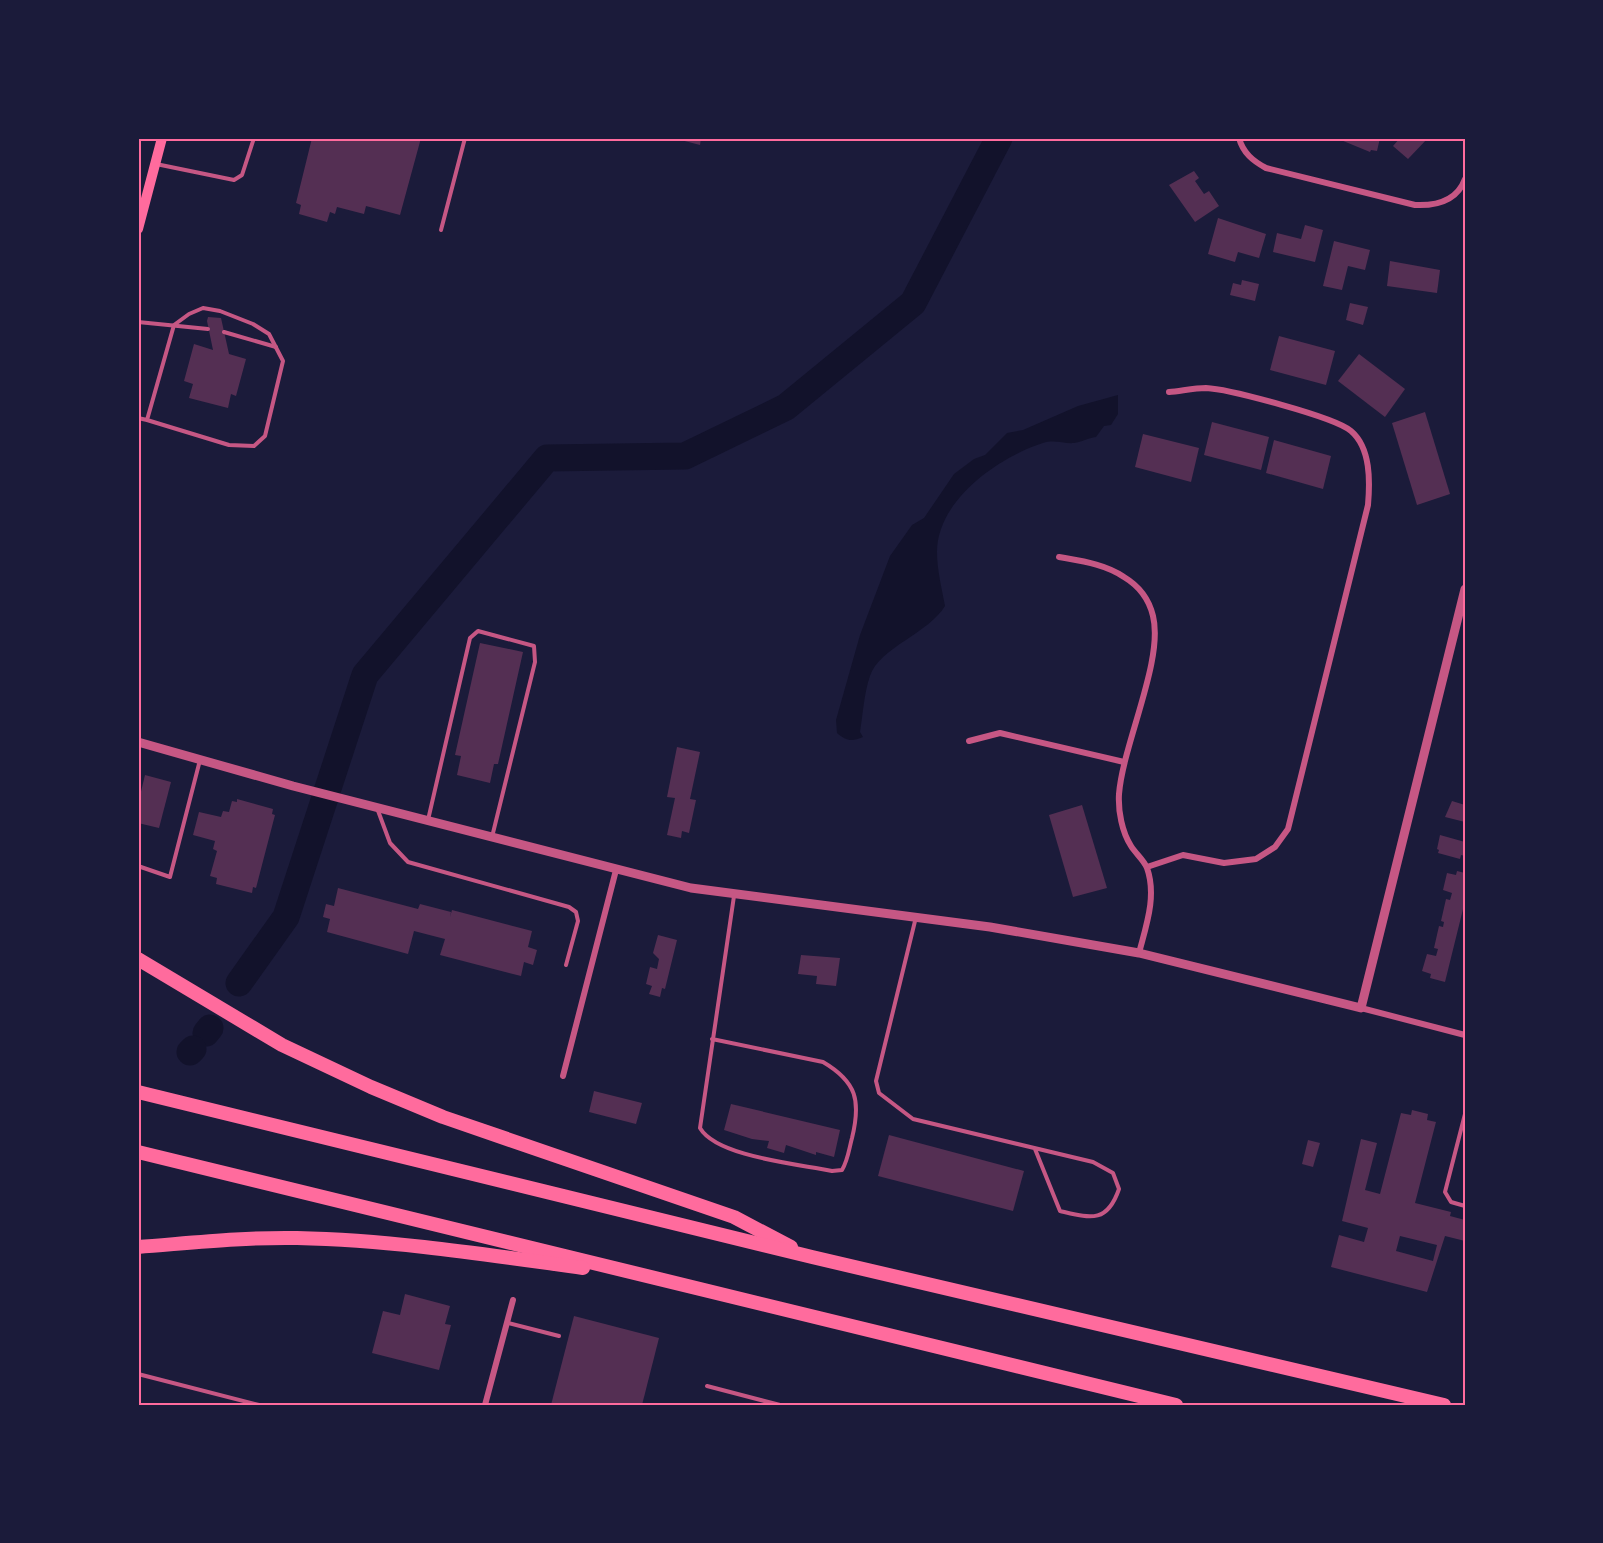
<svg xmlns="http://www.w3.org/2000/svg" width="1603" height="1543" font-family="Jost,sans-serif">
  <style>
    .water { fill: #12122b }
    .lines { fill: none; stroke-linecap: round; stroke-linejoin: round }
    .river { stroke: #12122b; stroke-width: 27 }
    .building { fill: #542f53; fill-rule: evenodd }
    .service { stroke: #c65784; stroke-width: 4 }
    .minor { stroke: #c65784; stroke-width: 6 }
    .tertiary { stroke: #c65784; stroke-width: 9 }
    .secondary { stroke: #ff6b9d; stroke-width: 10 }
    .motorway { stroke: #ff6b9d; stroke-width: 14 }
    .neatline { fill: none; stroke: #ff6b9d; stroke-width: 2 }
  </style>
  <rect width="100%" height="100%" fill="#1b1b3a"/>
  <path class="water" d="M1118,395V414L1111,425L1104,426L1096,437C1088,438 1082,442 1074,443C1064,444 1054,439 1043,443C999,457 937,500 937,552C937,570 942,589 945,606C929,633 879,648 870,676C864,693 863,714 860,732L863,737C852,742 846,741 837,733L836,720L860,635L890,556L912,525L924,518L954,474L974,459L985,455L1007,433L1023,430L1078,406Z"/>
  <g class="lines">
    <g class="river">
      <path d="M239,983L286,917L365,675L547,458L685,456L786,407L913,303L999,138"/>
      <path d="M206,1033L210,1028"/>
      <path d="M190,1052L193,1049"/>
    </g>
  </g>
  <g class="building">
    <path d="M312,138H421L400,215L366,206L364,214L337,207L335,214L330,212L327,222L299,214L301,205L296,203Z"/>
    <path d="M673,138H701L700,145Z"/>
    <path d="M1336,138H1380L1377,151L1371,150L1370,152Z"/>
    <path d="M1400,138H1428L1408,159L1393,146Z"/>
    <path d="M1194,171L1199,178L1195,181L1204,194L1209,191L1219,206L1195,222L1169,185Z"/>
    <path d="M1218,218L1266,234L1259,258L1238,252L1235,262L1208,254Z"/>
    <path d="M1305,225L1323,230L1315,262L1273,252L1277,233L1301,239Z"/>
    <path d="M1334,241L1370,250L1365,270L1348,266L1342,290L1323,286Z"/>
    <path d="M1390,261L1440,270L1437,293L1387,286Z"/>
    <path d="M1242,280L1259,284L1255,301L1230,295L1233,283L1241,285Z"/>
    <path d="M1350,303L1368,307L1363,325L1346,320Z"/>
    <path d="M208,317L221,318L229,354L246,359L236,396L231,394L228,408L189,398L193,384L184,381L194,344L213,350L207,321Z"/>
    <path d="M1279,336L1335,351L1326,385L1270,370Z"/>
    <path d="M1359,354L1405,389L1385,417L1338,381Z"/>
    <path d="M1425,412L1450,494L1417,505L1392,423Z"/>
    <path d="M1212,422L1269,437L1261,470L1204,455Z"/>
    <path d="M1143,434L1199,448L1191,482L1135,467Z"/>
    <path d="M1274,440L1331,456L1323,489L1266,473Z"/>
    <path d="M480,643L523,652L498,764H494L490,783L457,775L461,756L455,755Z"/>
    <path d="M677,747L700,752L690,799L696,800L689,833L682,831L681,838L667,835L675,798L667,797Z"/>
    <path d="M145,775L171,782L159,828L138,823V804Z"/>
    <path d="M237,799L273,809L272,814L275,815L256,888L253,887L252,893L216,884L217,878L210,876L217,851L213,849L215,841L193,835L199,812L221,817L223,811L229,812L232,801L237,802Z"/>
    <path d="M1452,801L1465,805V822L1445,817Z"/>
    <path d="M1082,805L1107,888L1073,897L1049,815Z"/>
    <path d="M1440,835L1465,842V856L1461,855L1460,859L1438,853L1439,850L1437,849Z"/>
    <path d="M1457,871L1465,873V901L1445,982L1430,978L1431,974L1422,971L1427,954L1436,956L1438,949L1434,948L1439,926L1443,927L1444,922L1441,921L1446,899L1450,900L1452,893L1443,890L1447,873L1456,875Z"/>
    <path d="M338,888L418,909L420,904L451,912L450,917L452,910L532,931L528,947L537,950L533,965L524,962L521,976L440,955L445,939L414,931L408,954L327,932L330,919L323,917L326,904L334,906Z"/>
    <path d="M658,935L677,940L665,989L662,988L660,997L649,994L652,986L646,984L650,967L657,969L659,959L653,953Z"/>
    <path d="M801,955L840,958L836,986L816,984L817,976L798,974Z"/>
    <path d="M594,1091L642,1103L636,1124L589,1112Z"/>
    <path d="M731,1104L840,1130L834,1157L816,1152V1155L786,1145L784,1153L767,1148L769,1141L752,1139L724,1130Z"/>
    <path d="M1412,1110L1428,1114L1427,1120L1436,1122L1415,1203L1451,1212L1450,1216L1465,1220V1241L1445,1236L1427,1292L1331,1267L1339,1235L1364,1242L1368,1228L1342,1221L1361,1139L1377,1143L1365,1190L1380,1194L1401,1113L1411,1115ZM1400,1236L1437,1245L1433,1261L1396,1251Z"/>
    <path d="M889,1135L1024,1171L1013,1211L878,1176Z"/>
    <path d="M1308,1140L1320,1143L1313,1167L1302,1164Z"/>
    <path d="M405,1294L450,1306L445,1324L451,1325L439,1370L372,1353L383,1311L400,1315Z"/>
    <path d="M574,1316L659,1338L642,1405H551Z"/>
  </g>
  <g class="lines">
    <g class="service">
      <path d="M156,164L234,180L242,175L254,138"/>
      <path d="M441,230L465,138"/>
      <path d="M138,322L208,329"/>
      <path d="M224,332L276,347"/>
      <path d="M138,418L147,420L229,445L254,446L265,436L283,361L269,334L253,324L220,311L203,308L189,314L174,325L147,420"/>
      <path d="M377,808L390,843L408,862L569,907L576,912L578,921L566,965"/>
      <path d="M428,820L470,638L478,631L534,646L535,662L492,837"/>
      <path d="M138,866L170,877L200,760"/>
      <path d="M916,917L876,1081L879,1093L913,1119L1093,1162L1113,1173L1119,1189C1107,1224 1090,1218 1060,1211L1035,1149"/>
      <path d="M712,1039L823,1062C857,1082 861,1101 852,1138C849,1149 848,1160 842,1170L832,1171C799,1164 717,1157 700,1128L734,896"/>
      <path d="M1465,1114L1445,1192L1451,1202L1465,1206"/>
      <path d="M508,1323L559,1336"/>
      <path d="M138,1374L259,1405"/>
      <path d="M707,1386L780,1405"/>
    </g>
    <g class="minor">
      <path d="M1239,138C1243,153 1253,161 1266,168L1415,205C1437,206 1457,201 1465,179"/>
      <path d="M1059,557C1081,561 1105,564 1124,577C1139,586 1149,599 1153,616C1164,660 1123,744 1119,794C1118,811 1122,832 1131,846C1136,854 1144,860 1147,868C1157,896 1146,926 1139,953"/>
      <path d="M969,741L1000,733L1124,762"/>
      <path d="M1147,867L1183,855L1224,863L1256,859L1275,847L1288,829L1368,505C1370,482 1371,448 1351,431C1335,417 1228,389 1206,388C1194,388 1181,391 1169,392"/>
      <path d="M1361,1008L1465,1035"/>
      <path d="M563,1076L616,870"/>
      <path d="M485,1405L513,1300"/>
    </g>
    <path class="tertiary" d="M138,742L293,786L691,888L990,927L1139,953L1361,1008L1465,589"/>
    <path class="secondary" d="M138,229L162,138"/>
    <g class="motorway">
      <path d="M138,959L282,1045L371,1087L443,1117L734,1217L791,1247"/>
      <path d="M138,1092L812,1257L1444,1405"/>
      <path d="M138,1152L1176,1405"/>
      <path d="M138,1247C191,1243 244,1237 297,1238C393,1240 489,1255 583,1268"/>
    </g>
  </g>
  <rect width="1603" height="1543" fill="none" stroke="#1b1b3a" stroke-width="279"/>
  <rect x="140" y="140" width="1324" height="1264" class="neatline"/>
</svg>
